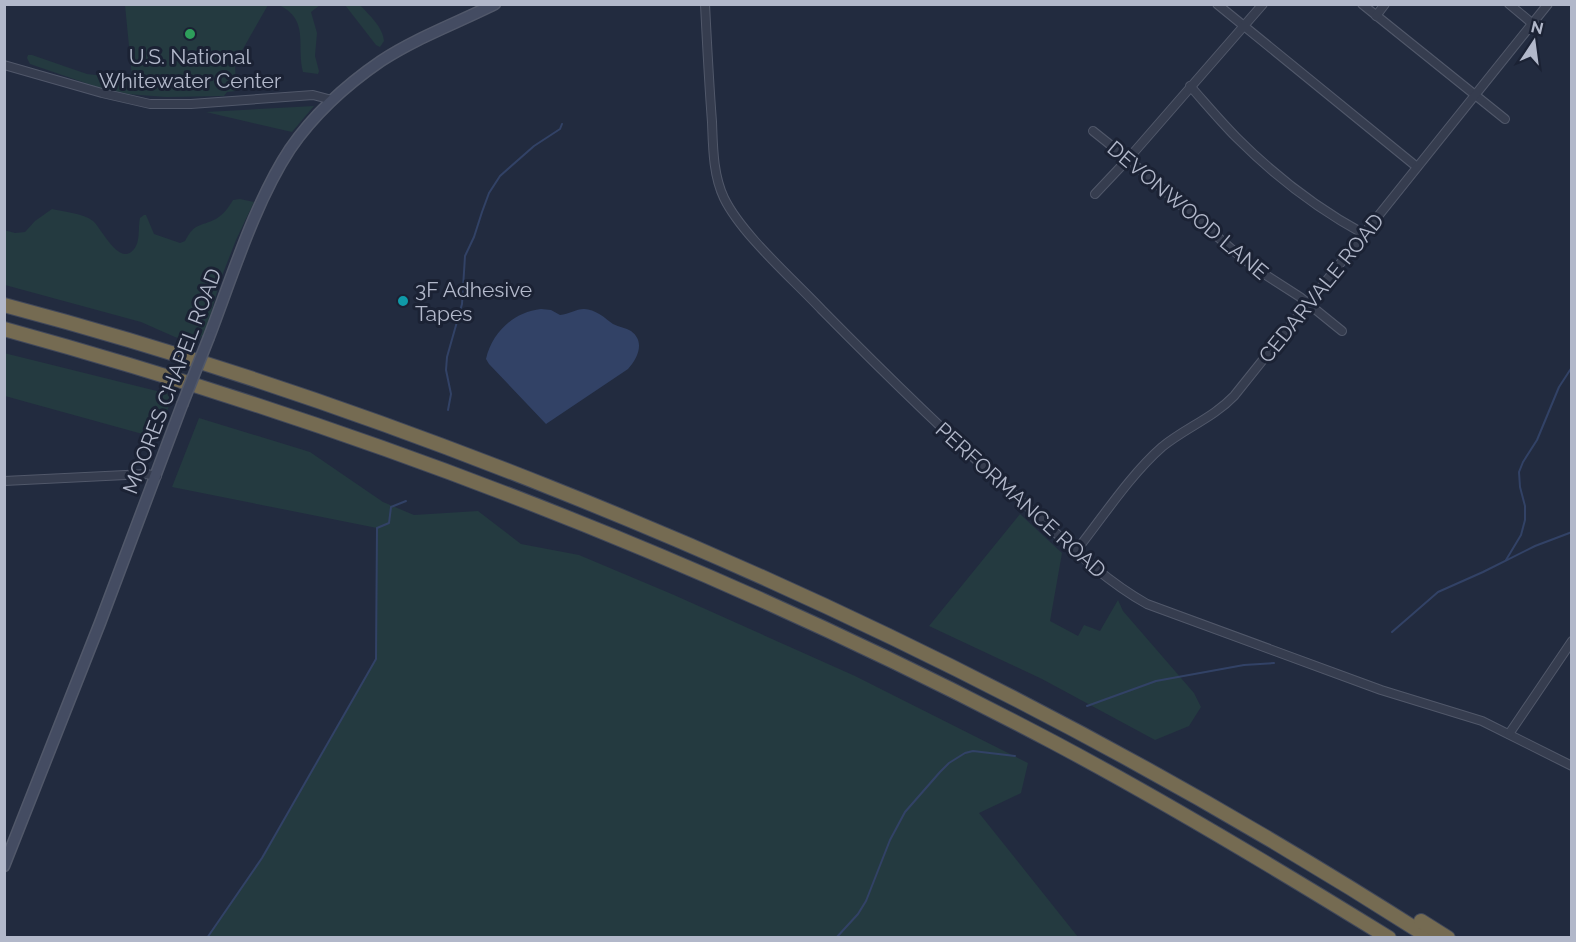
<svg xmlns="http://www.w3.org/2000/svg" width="1576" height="942" font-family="Raleway,sans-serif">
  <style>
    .green { fill: #243a40 }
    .water { fill: #324266 }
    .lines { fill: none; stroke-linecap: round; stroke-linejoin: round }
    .stream { stroke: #324266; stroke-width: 2 }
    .street-casing { stroke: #51586a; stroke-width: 10 }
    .secondary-casing { stroke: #51586a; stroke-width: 13 }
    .highway-casing { stroke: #41485a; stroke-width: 16 }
    .street { stroke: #363d4f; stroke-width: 8 }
    .secondary { stroke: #444c62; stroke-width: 10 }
    .highway { stroke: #756b52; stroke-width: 14 }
    .secondary-bridge-casing { stroke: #51586a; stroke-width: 13; stroke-linecap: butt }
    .secondary-bridge { stroke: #444c62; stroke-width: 10 }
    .leisure-dot { fill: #2e9e5b; stroke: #1b2234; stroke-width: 2 }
    .culture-dot { fill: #0f9aa8; stroke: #1b2234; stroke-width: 2 }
    .labels { text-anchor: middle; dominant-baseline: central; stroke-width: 6; stroke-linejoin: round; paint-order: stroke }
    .poi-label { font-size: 21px; fill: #b2b8ca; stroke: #1b2234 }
    .street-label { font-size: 21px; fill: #b2b8ca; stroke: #1b2234 }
  </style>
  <rect width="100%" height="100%" fill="#222b3f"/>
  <g class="green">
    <path d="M125,5V4L268,5L235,63L236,91L227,92L224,96L166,97L127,94L97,87L30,64L27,58L28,55H32L87,74L130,79L132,77Z"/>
    <path d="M279,5H320L311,12L317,33L315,56L319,71L318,74L303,72C296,45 310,20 279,5Z"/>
    <path d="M345,5H360C369,15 383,27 384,41L380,47L376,45Z"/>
    <path d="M314,106L292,132L206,112Z"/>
    <path d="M240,199L254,202L236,240L220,281L206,331L196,343L193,344L175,337L141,322L5,285L4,230L15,233L25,232L35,221L52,209C64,212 83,213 93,221C101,227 121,272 136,246C140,239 138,226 140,218L144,215H146L154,234L180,243L185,241C195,222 200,227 216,219C224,214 228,208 233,200Z"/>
    <path d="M4,353L173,395L157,438L5,396Z"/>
    <path d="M199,418L310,452L383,502L414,515L478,511L521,544L579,555L674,595L855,676L1028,763L1021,793L979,813L1078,937H207L262,858L376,659L377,528L172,487Z"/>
    <path d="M1020,514L1062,553L1050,621L1078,636L1084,625L1100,631L1118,600L1123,611L1194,693L1201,707L1189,726L1155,740L1042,679L929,626Z"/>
  </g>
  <path class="water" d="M541,309L551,310L560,315C569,314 576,309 584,309C595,309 605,318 613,324C619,327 626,328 631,331C646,342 637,359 628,369L546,424L489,364L486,359C492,333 513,312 541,309Z"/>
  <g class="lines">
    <g class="stream">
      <path d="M448,410L451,394L446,370L447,357L462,304L465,256L474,237L482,212L489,193L500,176L534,146L560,129L562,124"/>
      <path d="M1506,560L1521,535L1525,520V506L1520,487L1519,472L1523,462L1537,440L1559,387L1572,367"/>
      <path d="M1392,632L1438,592L1483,572L1535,546L1572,532"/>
      <path d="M1087,706L1156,681L1244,665L1274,663"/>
      <path d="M207,938L262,858L376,659L377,528L389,523L391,507L406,501"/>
      <path d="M836,938L858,914L866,901L890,840L905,812L940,772L949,763L965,753L973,751L1015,756"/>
    </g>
    <g class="street-casing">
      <g id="street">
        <path d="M705,4C707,44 709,83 712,122C713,147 713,175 724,198C742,235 793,279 822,310C889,378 957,444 1028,507C1066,542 1102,579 1147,604L1381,690L1482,721L1572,766"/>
        <path d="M1217,4L1417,167"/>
        <path d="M1362,4L1505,119"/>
        <path d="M1509,4L1533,24"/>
        <path d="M1376,16L1385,4"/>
        <path d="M4,65L102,93L150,104H191L313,95L332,100"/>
        <path d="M1190,86C1206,104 1221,122 1237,138C1274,175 1318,209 1364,234"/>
        <path d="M1093,131L1128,159L1235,252L1258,270L1300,297L1342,331"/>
        <path d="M1095,194L1128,159L1263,4"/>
        <path d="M4,481L146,474L157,476"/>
        <path d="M1076,551C1102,518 1131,474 1162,447C1185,428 1213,418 1234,396L1548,4"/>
        <path d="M1509,734L1572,641"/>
      </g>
    </g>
    <g class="secondary-casing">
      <g id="secondary">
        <path d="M209,337C232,277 255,202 290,149C314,114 346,85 381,61C416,38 457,23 495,4"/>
        <path d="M4,866L100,623L182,405"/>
      </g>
    </g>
    <g class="highway-casing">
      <g id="highway">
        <path d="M4,305C190,354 371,416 549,487C856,609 1151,759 1430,938"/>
        <path d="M4,329C368,429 720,566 1053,742C1168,803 1279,870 1389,938"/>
        <path d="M1421,921L1448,938"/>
      </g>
    </g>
    <use href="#street" class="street"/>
    <use href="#secondary" class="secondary"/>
    <use href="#highway" class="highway"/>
    <g class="secondary-bridge-casing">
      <path id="secondary-bridge" d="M182,405L209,337"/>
    </g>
    <use href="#secondary-bridge" class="secondary-bridge"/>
  </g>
  <circle class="leisure-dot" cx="190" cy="34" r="6"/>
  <circle class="culture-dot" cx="403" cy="301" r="6"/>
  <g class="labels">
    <g class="poi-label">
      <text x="190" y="56">U.S. National<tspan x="190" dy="24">Whitewater Center</tspan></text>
      <text x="415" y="289" text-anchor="start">3F Adhesive<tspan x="415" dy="24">Tapes</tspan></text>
    </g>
    <g class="street-label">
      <text transform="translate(1188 210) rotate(40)">DEVONWOOD LANE</text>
      <text transform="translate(1321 288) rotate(-51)">CEDARVALE ROAD</text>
      <text transform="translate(172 381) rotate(-69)">MOORES CHAPEL ROAD</text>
      <text transform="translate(1021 500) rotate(42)">PERFORMANCE ROAD</text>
    </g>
  </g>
  <rect width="1576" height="942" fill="none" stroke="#b2b8ca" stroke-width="12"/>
  <g transform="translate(1534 42) rotate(13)" stroke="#1b2234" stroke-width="4.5" paint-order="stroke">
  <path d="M0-4.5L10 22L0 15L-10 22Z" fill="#b2b8ca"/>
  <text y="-9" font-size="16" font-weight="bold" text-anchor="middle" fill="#b2b8ca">N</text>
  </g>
</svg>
